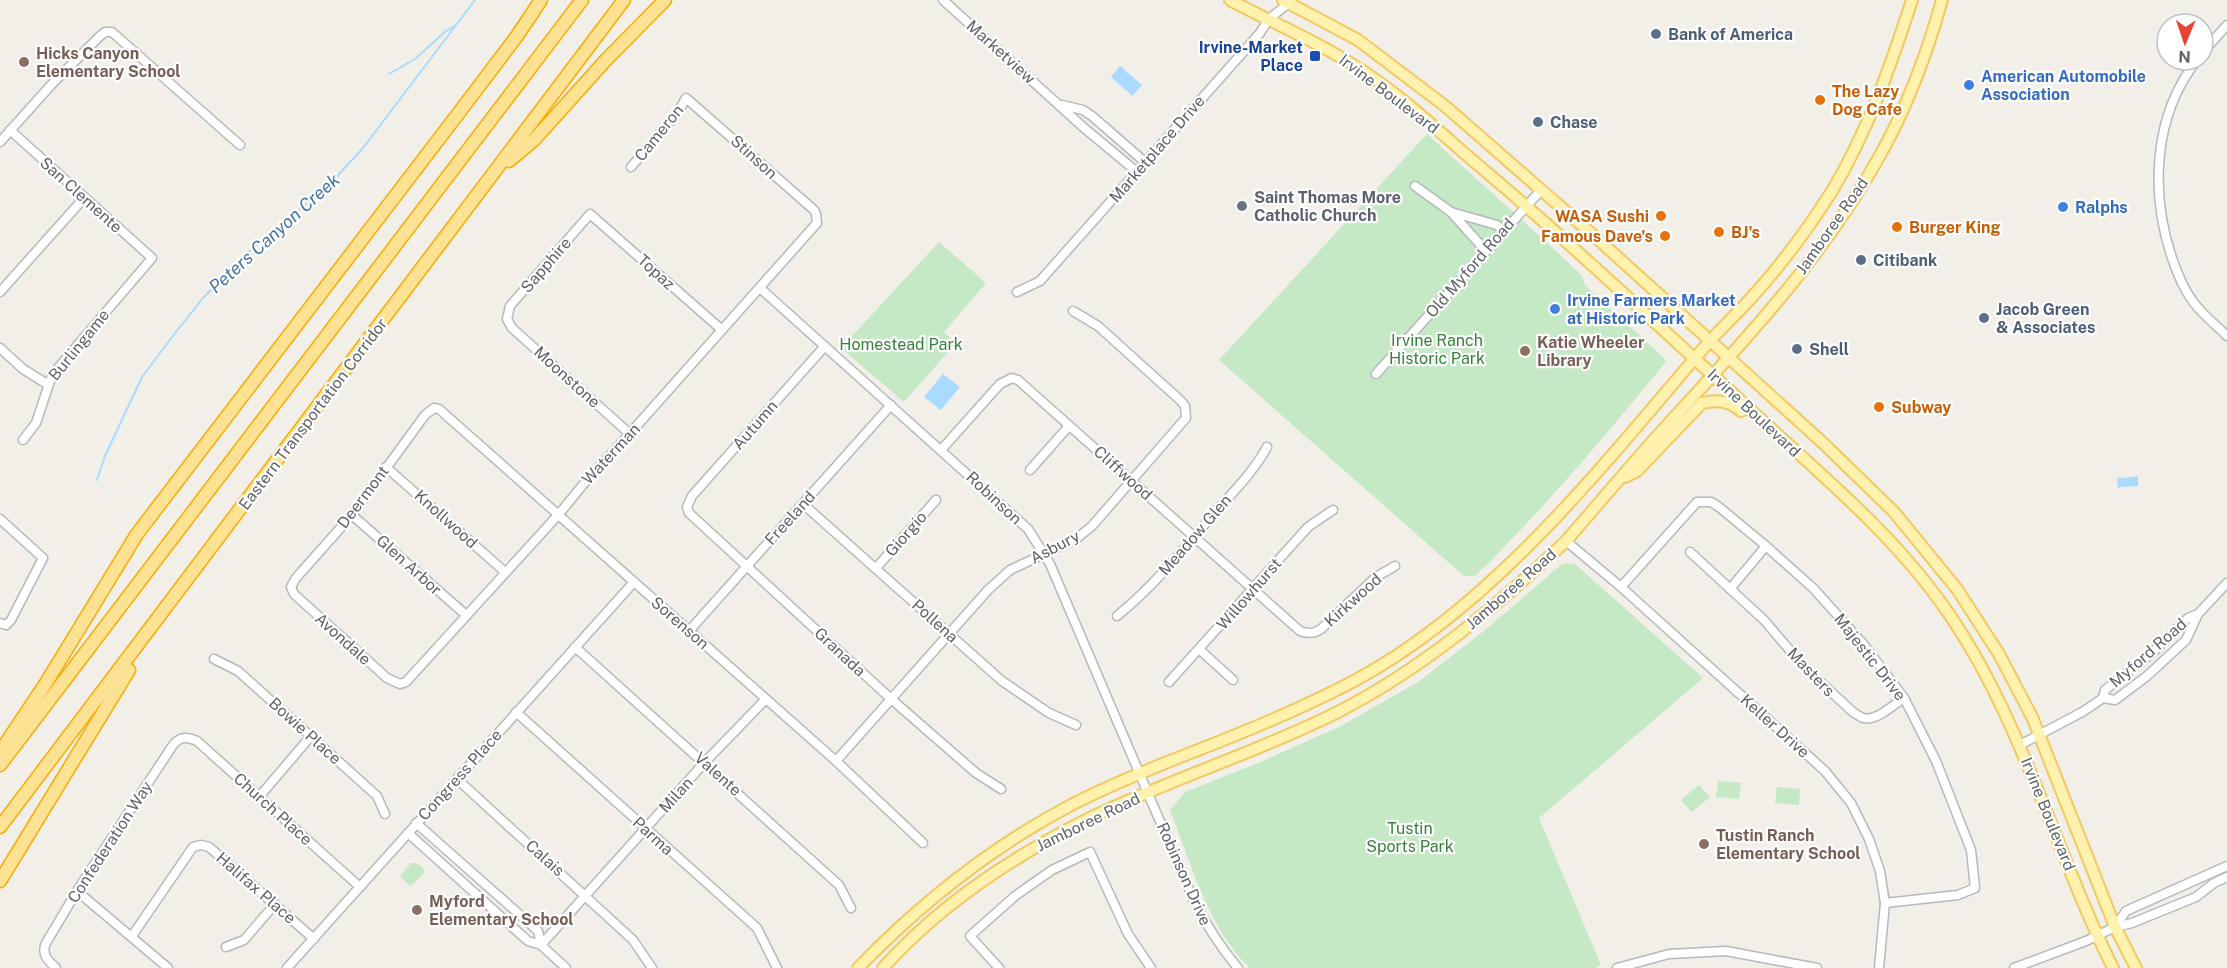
<svg xmlns="http://www.w3.org/2000/svg" width="2227" height="968" font-family="'Public Sans',sans-serif">
  <style>
    .green { fill: #c5e8c5 }
    .water { fill: #aadaff }
    .lines { fill: none; stroke-linecap: round; stroke-linejoin: round }
    .stream { stroke: #aadaff; stroke-width: 2 }
    .minor-casing { stroke: #b5b8bc; stroke-width: 11 }
    .major-casing { stroke: #f2c960; stroke-width: 14 }
    .highway-casing { stroke: #f9ab00; stroke-width: 15 }
    .minor { stroke: #fff; stroke-width: 8 }
    .major { stroke: #fff2af; stroke-width: 10 }
    .highway { stroke: #fde293; stroke-width: 12 }
    .service-dot { fill: #5c6f8a; stroke: #fff; stroke-width: 2 }
    .transit-dot { fill: #1a4fb4; stroke: #fff; stroke-width: 2 }
    .education-dot { fill: #8d6e63; stroke: #fff; stroke-width: 2 }
    .shop-dot { fill: #3f7fe0; stroke: #fff; stroke-width: 2 }
    .food-dot { fill: #e8710a; stroke: #fff; stroke-width: 2 }
    .worship-dot { fill: #6b7280; stroke: #fff; stroke-width: 2 }
    .labels { text-anchor: middle; dominant-baseline: central; stroke-width: 4.5; stroke-linejoin: round; paint-order: stroke }
    .service-label { font-size: 16px; font-weight: bold; fill: #4e5e75; stroke: #fff; text-anchor: start }
    .transit-label { font-size: 16px; font-weight: bold; fill: #164399; stroke: #fff; text-anchor: end }
    .street-label { font-size: 16px; fill: #5f6368; stroke: #fff }
    .education-label { font-size: 16px; font-weight: bold; fill: #785e54; stroke: #fff; text-anchor: start }
    .shop-label { font-size: 16px; font-weight: bold; fill: #366cbe; stroke: #fff; text-anchor: start }
    .food-label { font-size: 16px; font-weight: bold; fill: #c56008; stroke: #fff; text-anchor: start }
    .worship-label { font-size: 16px; font-weight: bold; fill: #5b616d; stroke: #fff; text-anchor: start }
    .park-label { font-size: 16px; fill: #348238; stroke: #fff }
    .water-label { font-size: 18px; font-style: italic; fill: #4174aa; stroke: #fff }
  </style>
  <rect width="100%" height="100%" fill="#f1efe8"/>
  <g class="green">
    <path d="M1427,134L1557,252L1582,276L1585,285L1665,359V363C1604,437 1544,509 1475,576H1464L1219,360Z"/>
    <path d="M939,242L986,283L944,332L956,343L904,402L841,348Z"/>
    <path d="M1567,563L1575,564L1703,678L1539,818L1601,965L1595,968H1250C1209,930 1190,861 1170,810L1185,792L1263,761L1341,726L1418,682L1484,631L1562,564Z"/>
    <path d="M1718,781L1741,783L1739,799L1716,797Z"/>
    <path d="M1699,785L1710,797L1692,812L1681,800Z"/>
    <path d="M1777,787L1800,789L1799,805L1775,803Z"/>
    <path d="M411,863H417L424,869L423,874L412,885H409L400,876Z"/>
  </g>
  <g class="water">
    <path d="M1120,66L1142,85L1132,96L1111,77Z"/>
    <path d="M943,374L960,387L941,410L924,397Z"/>
    <path d="M2135,476H2138V486L2120,487L2118,489L2117,478L2135,477Z"/>
  </g>
  <g class="lines">
    <g class="stream">
      <path d="M389,74L415,59L446,31L454,26"/>
      <path d="M97,480L105,456L142,377L172,337L203,298L245,255L330,184L363,148L475,0"/>
    </g>
    <g class="minor-casing">
      <g id="minor">
        <path d="M943,0L1083,127L1137,172"/>
        <path d="M2203,52L2227,25"/>
        <path d="M2197,60C2153,116 2150,193 2172,258C2177,273 2184,290 2194,303C2203,315 2216,325 2227,336"/>
        <path d="M1062,105L1083,110L1092,116L1146,163"/>
        <path d="M10,130L152,258L52,375L36,423L23,440"/>
        <path d="M0,142L51,85L99,37L105,32H112L240,145"/>
        <path d="M631,167L677,114L686,98L814,210L816,214L817,223L625,439L586,481L559,514L406,682L400,684L387,678L294,594L291,587L296,578L352,515L425,415L434,408L439,409L836,761L923,843"/>
        <path d="M1415,186L1451,212L1485,250"/>
        <path d="M1451,212L1497,225L1503,230"/>
        <path d="M760,288L1028,529L1050,564L1194,901C1207,926 1220,947 1238,968"/>
        <path d="M0,292L84,198"/>
        <path d="M1017,292L1040,281L1260,33L1268,20L1291,1"/>
        <path d="M825,346L692,496L687,507L689,513L890,698L976,773L1001,789"/>
        <path d="M0,348L23,369L47,384"/>
        <path d="M1376,374L1541,190"/>
        <path d="M630,434L512,328L507,319L510,306L590,214L722,330"/>
        <path d="M941,450L1000,384L1012,378L1018,380L1300,631C1308,634 1314,634 1321,629L1376,577L1395,566"/>
        <path d="M386,467L505,572"/>
        <path d="M1030,470L1069,426"/>
        <path d="M803,504L1002,681L1049,713L1076,725"/>
        <path d="M352,515L466,615"/>
        <path d="M0,519L43,558L11,620L6,625L0,623"/>
        <path d="M1566,541L1621,587L1825,771L1851,803L1869,839L1880,871L1885,903L1879,968"/>
        <path d="M1690,552L1764,620L1804,667L1854,713C1857,714 1860,717 1863,718C1876,722 1894,704 1904,698"/>
        <path d="M876,568L936,500"/>
        <path d="M1621,587L1697,502H1711L1719,507L1766,546L1814,589L1864,645L1904,698L1936,761L1971,850L1975,888L1958,895L1885,903"/>
        <path d="M1730,589L1766,546"/>
        <path d="M1117,616C1153,587 1182,551 1212,516C1231,494 1253,473 1267,447"/>
        <path d="M689,631L891,405"/>
        <path d="M575,647L839,885L851,908"/>
        <path d="M1200,650L1233,680"/>
        <path d="M214,659L238,671L377,796L385,814"/>
        <path d="M1169,682L1308,527L1333,510"/>
        <path d="M2103,698L2105,690L2152,653L2188,618L2198,614"/>
        <path d="M516,712L757,928L777,968"/>
        <path d="M2020,745L2084,711L2103,698L2115,700L2147,676L2186,640L2198,614L2227,583"/>
        <path d="M836,761L988,590L1010,570L1076,539L1092,526L1186,418L1185,406L1181,401L1098,326L1073,311"/>
        <path d="M457,779L633,940L652,968"/>
        <path d="M259,797L311,736"/>
        <path d="M416,823L538,931L541,945"/>
        <path d="M408,833L528,941L541,945L566,968"/>
        <path d="M77,891L168,968"/>
        <path d="M2115,927L2126,911L2227,866"/>
        <path d="M132,936L193,847L201,845L209,847L314,939"/>
        <path d="M541,945L705,762L765,700"/>
        <path d="M226,947L244,940L275,904"/>
        <path d="M56,968C48,961 41,954 46,943L77,891L173,745C180,736 187,737 197,741L360,887"/>
        <path d="M287,968L634,582"/>
        <path d="M999,968L970,936L1015,896L1052,870L1090,852L1128,934L1151,968"/>
        <path d="M1617,968L1669,954L1726,951L1817,968"/>
        <path d="M2014,968L2086,941L2115,927L2132,923L2196,897L2214,883L2227,877"/>
      </g>
    </g>
    <g class="major-casing">
      <g id="major">
        <path d="M1230,0C1271,22 1315,40 1355,66C1397,92 1434,127 1471,159C1564,237 1652,320 1742,402C1814,469 1893,532 1949,614C2023,722 2055,852 2113,968"/>
        <path d="M1283,0L1358,40L1445,106L1602,243L1823,443L1894,512L1957,589L1999,654L2033,719L2115,927L2136,968"/>
        <path d="M1625,477L1637,471L1702,403C1717,400 1729,400 1741,411"/>
        <path d="M858,968C922,902 994,845 1075,803C1106,787 1138,774 1170,761C1232,737 1295,712 1354,681C1491,608 1601,468 1701,351C1717,332 1735,316 1752,297C1782,264 1808,229 1832,191C1867,133 1891,65 1912,0"/>
        <path d="M883,968C941,903 1015,855 1092,817C1171,779 1255,753 1334,714C1421,670 1496,607 1566,541C1601,501 1635,460 1671,421C1749,336 1829,250 1884,148C1909,102 1928,50 1942,0"/>
      </g>
    </g>
    <g class="highway-casing">
      <g id="highway">
        <path d="M509,161L534,140L605,61L665,0"/>
        <path d="M0,752L46,683L137,534L461,110L517,36L541,0"/>
        <path d="M0,765L582,0"/>
        <path d="M0,827L624,0"/>
        <path d="M0,881L129,670"/>
      </g>
    </g>
    <use href="#minor" class="minor"/>
    <use href="#major" class="major"/>
    <use href="#highway" class="highway"/>
  </g>
  <g class="service-dot">
    <circle cx="1656" cy="34" r="6"/>
    <circle cx="1538" cy="122" r="6"/>
    <circle cx="1861" cy="260" r="6"/>
    <circle cx="1984" cy="318" r="6"/>
    <circle cx="1797" cy="349" r="6"/>
  </g>
  <rect class="transit-dot" x="1309" y="50" width="12" height="12" rx="3"/>
  <g class="education-dot">
    <circle cx="24" cy="62" r="6"/>
    <circle cx="1525" cy="351" r="6"/>
    <circle cx="1704" cy="844" r="6"/>
    <circle cx="417" cy="910" r="6"/>
  </g>
  <g class="shop-dot">
    <circle cx="1969" cy="85" r="6"/>
    <circle cx="2063" cy="207" r="6"/>
    <circle cx="1555" cy="309" r="6"/>
  </g>
  <g class="food-dot">
    <circle cx="1820" cy="100" r="6"/>
    <circle cx="1661" cy="216" r="6"/>
    <circle cx="1897" cy="227" r="6"/>
    <circle cx="1719" cy="232" r="6"/>
    <circle cx="1665" cy="236" r="6"/>
    <circle cx="1879" cy="407" r="6"/>
  </g>
  <circle class="worship-dot" cx="1242" cy="206" r="6"/>
  <g class="labels">
    <g class="service-label">
      <text x="1668" y="34">Bank of America</text>
      <text x="1550" y="122">Chase</text>
      <text x="1873" y="260">Citibank</text>
      <text x="1996" y="309">Jacob Green<tspan x="1996" dy="18">&amp; Associates</tspan></text>
      <text x="1809" y="349">Shell</text>
    </g>
    <g class="transit-label">
      <text x="1303" y="47">Irvine-Market<tspan x="1303" dy="18">Place</tspan></text>
    </g>
    <g class="street-label">
      <text transform="translate(1001 52) rotate(42)">Marketview</text>
      <text transform="translate(1389 94) rotate(37)">Irvine Boulevard</text>
      <text transform="translate(659 133) rotate(-51)">Cameron</text>
      <text transform="translate(1157 149) rotate(-49)">Marketplace Drive</text>
      <text transform="translate(754 157) rotate(42)">Stinson</text>
      <text transform="translate(81 195) rotate(42)">San Clemente</text>
      <text transform="translate(1832 226) rotate(-55)">Jamboree Road</text>
      <text transform="translate(546 265) rotate(-49)">Sapphire</text>
      <text transform="translate(1470 268) rotate(-49)">Old Myford Road</text>
      <text transform="translate(656 272) rotate(42)">Topaz</text>
      <text transform="translate(79 345) rotate(-51)">Burlingame</text>
      <text transform="translate(567 377) rotate(42)">Moonstone</text>
      <text transform="translate(1754 413) rotate(43)">Irvine Boulevard</text>
      <text transform="translate(313 414) rotate(-53)">Eastern Transportation Corridor</text>
      <text transform="translate(755 425) rotate(-49)">Autumn</text>
      <text transform="translate(611 454) rotate(-47)">Waterman</text>
      <text transform="translate(1123 473) rotate(42)">Cliffwood</text>
      <text transform="translate(363 497) rotate(-53)">Deermont</text>
      <text transform="translate(994 498) rotate(43)">Robinson</text>
      <text transform="translate(790 518) rotate(-48)">Freeland</text>
      <text transform="translate(446 519) rotate(42)">Knollwood</text>
      <text transform="translate(906 534) rotate(-49)">Giorgio</text>
      <text transform="translate(1195 535) rotate(-49)">Meadow Glen</text>
      <text transform="translate(1055 547) rotate(-28)">Asbury</text>
      <text transform="translate(409 565) rotate(42)">Glen Arbor</text>
      <text transform="translate(1511 589) rotate(-41)">Jamboree Road</text>
      <text transform="translate(1249 594) rotate(-49)">Willowhurst</text>
      <text transform="translate(1353 600) rotate(-42)">Kirkwood</text>
      <text transform="translate(935 621) rotate(42)">Pollena</text>
      <text transform="translate(680 623) rotate(41)">Sorenson</text>
      <text transform="translate(343 639) rotate(42)">Avondale</text>
      <text transform="translate(840 652) rotate(43)">Granada</text>
      <text transform="translate(2148 653) rotate(-41)">Myford Road</text>
      <text transform="translate(1870 657) rotate(52)">Majestic Drive</text>
      <text transform="translate(1811 672) rotate(46)">Masters</text>
      <text transform="translate(1775 726) rotate(42)">Keller Drive</text>
      <text transform="translate(305 731) rotate(42)">Bowie Place</text>
      <text transform="translate(718 774) rotate(42)">Valente</text>
      <text transform="translate(460 775) rotate(-48)">Congress Place</text>
      <text transform="translate(676 795) rotate(-48)">Milan</text>
      <text transform="translate(273 809) rotate(42)">Church Place</text>
      <text transform="translate(2048 814) rotate(68)">Irvine Boulevard</text>
      <text transform="translate(1088 822) rotate(-26)">Jamboree Road</text>
      <text transform="translate(653 836) rotate(42)">Parma</text>
      <text transform="translate(110 842) rotate(-57)">Confederation Way</text>
      <text transform="translate(545 858) rotate(42)">Calais</text>
      <text transform="translate(1184 874) rotate(66)">Robinson Drive</text>
      <text transform="translate(256 888) rotate(41)">Halifax Place</text>
    </g>
    <g class="education-label">
      <text x="36" y="53">Hicks Canyon<tspan x="36" dy="18">Elementary School</tspan></text>
      <text x="1537" y="342">Katie Wheeler<tspan x="1537" dy="18">Library</tspan></text>
      <text x="1716" y="835">Tustin Ranch<tspan x="1716" dy="18">Elementary School</tspan></text>
      <text x="429" y="901">Myford<tspan x="429" dy="18">Elementary School</tspan></text>
    </g>
    <g class="shop-label">
      <text x="1981" y="76">American Automobile<tspan x="1981" dy="18">Association</tspan></text>
      <text x="2075" y="207">Ralphs</text>
      <text x="1567" y="300">Irvine Farmers Market<tspan x="1567" dy="18">at Historic Park</tspan></text>
    </g>
    <g class="food-label">
      <text x="1832" y="91">The Lazy<tspan x="1832" dy="18">Dog Cafe</tspan></text>
      <text x="1649" y="216" text-anchor="end">WASA Sushi</text>
      <text x="1909" y="227">Burger King</text>
      <text x="1731" y="232">BJ's</text>
      <text x="1653" y="236" text-anchor="end">Famous Dave's</text>
      <text x="1891" y="407">Subway</text>
    </g>
    <g class="worship-label">
      <text x="1254" y="197">Saint Thomas More<tspan x="1254" dy="18">Catholic Church</tspan></text>
    </g>
    <g class="park-label">
      <text x="1437" y="340">Irvine Ranch<tspan x="1437" dy="18">Historic Park</tspan></text>
      <text x="901" y="344">Homestead Park</text>
      <text x="1410" y="828">Tustin<tspan x="1410" dy="18">Sports Park</tspan></text>
    </g>
    <g class="water-label">
      <text transform="translate(274 233) rotate(-42)">Peters Canyon Creek</text>
    </g>
  </g>
  <g transform="translate(2185 42) rotate(182)"><circle r="28" fill="#ffffff" stroke="#bfc1c3" stroke-width="1.5"/>
  <path d="M0-4.5L10 22L0 15L-10 22Z" fill="#ea4335"/>
  <text y="-9" font-size="16" font-weight="bold" text-anchor="middle" fill="#5f6368">N</text>
  </g>
</svg>
